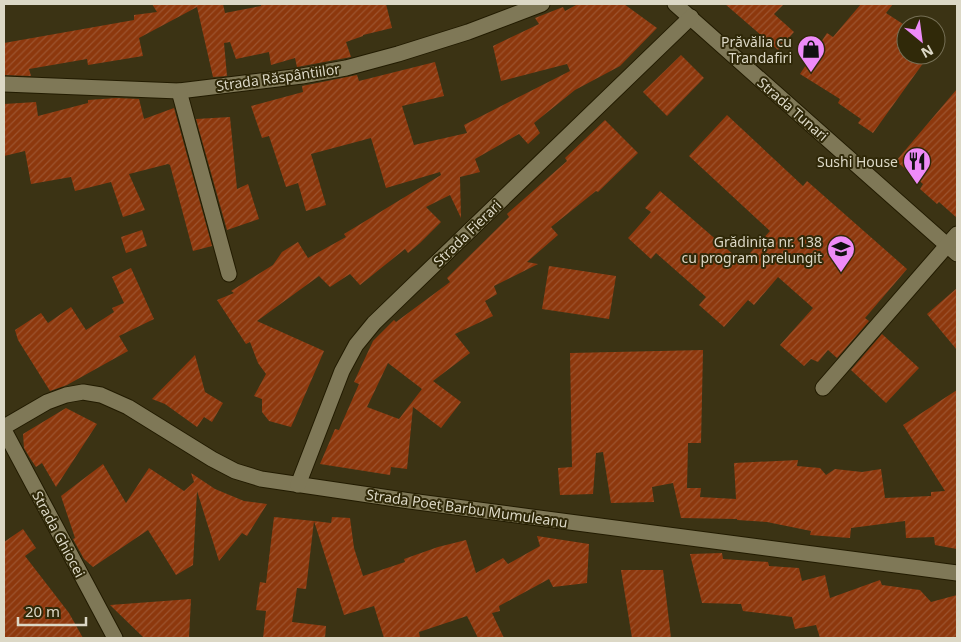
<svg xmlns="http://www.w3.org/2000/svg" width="961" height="642" font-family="'Noto Sans',sans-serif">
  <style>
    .building { fill: url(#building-hatch); fill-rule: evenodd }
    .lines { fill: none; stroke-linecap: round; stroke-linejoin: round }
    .minor-casing { stroke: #221b00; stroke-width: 17 }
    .minor { stroke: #7f7857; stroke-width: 15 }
    .labels { text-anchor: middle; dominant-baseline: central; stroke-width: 4; stroke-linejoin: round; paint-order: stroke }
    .poi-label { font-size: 14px; fill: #dcd8c6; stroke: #302909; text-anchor: end }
    .street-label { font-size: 14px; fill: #dcd8c6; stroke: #302909 }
  </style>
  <defs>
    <pattern id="building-hatch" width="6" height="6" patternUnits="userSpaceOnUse" patternTransform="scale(1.25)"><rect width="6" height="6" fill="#8d380d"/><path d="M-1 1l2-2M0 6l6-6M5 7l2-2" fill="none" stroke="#9c542f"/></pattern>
  </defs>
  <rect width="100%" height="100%" fill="#3b3314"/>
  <g class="building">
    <path d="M152,4H223L225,13L261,6V4H386L392,28L363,35V36L346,42L351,57L297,67L295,58L271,65L269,52L236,59L230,42L224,43L227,76L213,77L197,7L139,38L143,56L88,65L87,59L29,69L31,76L4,75V43L134,20V15L157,12Z"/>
    <path d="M578,4H624L657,28L620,66L575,90L534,123L540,133L528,144L519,134L475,159L480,172L460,177L461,218L450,195L426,207L441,222L420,243L408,253L405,249L360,285L350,274L330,287L319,276L257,321L324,351L291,427L269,421L262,412V399L254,396L266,374L258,363L250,342L246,344L217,300L234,293L231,291L273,265L282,252L298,242L308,258L346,237L344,234L441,175L440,172L386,188L371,138L311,154L326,205L306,211L298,183L286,187L269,136L262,138L251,106L303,92L302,86L357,75L359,81L435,62L444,96L402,106L414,145L467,133L464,125L570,71L567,64L501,81L493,46L539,24L535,18L563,7L565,11Z"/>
    <path d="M725,4H784L774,14L794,32L778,50Z"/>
    <path d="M861,4H893L886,13L906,26V55H929L873,133L858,123L861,119L838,103L840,99L800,74L827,33L833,37Z"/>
    <path d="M681,55L704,78L667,116L643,92Z"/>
    <path d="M957,89V218L939,202L937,204L920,189L923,184L896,161Z"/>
    <path d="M116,98L139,99L144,119L174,108L212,246L193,251L170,165L168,164L129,174L145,210L123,217L111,182L75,191L71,177L31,184L25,151L4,156V104L36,102L38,116L88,103V100Z"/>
    <path d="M727,115L803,186L807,181L907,269L865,318L869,321L837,358L828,350L818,362L811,359L804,366L780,345L813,308L778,277L754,305L748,300L724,327L699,305L706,297L656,253L651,259L628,238L651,212L645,208L660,191L742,262L770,231L689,156Z"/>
    <path d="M230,117L237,189L248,184L259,219L227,230L196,119Z"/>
    <path d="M605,120L638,153L598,192L596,191L551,227L558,235L527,262L538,264L494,286L497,294L485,301L493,316L455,334L470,353L433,381L461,402L441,428L413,407L407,469L391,467L390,475L320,464L335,429L339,430L359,384L354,382L373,341L394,320L396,322L450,282L447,278L509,217L507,214L567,161L565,158ZM388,363L422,389L399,419L367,407Z"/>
    <path d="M142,230L147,246L126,253L121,237Z"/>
    <path d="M549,266L616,276L609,319L542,309Z"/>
    <path d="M131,268L154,319L119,336L128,351L67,385L50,391L18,340L15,330L41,313L48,323L71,307L86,330L114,312L112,308L124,303L112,277Z"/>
    <path d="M957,288V350L927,314Z"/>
    <path d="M882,334L919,368L886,403L851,370Z"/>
    <path d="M703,350L701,443H688L687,488H701L700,497L736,499L734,463L798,460L797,466L820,468L826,475L835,469L862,472L881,469L885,498L931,496V492L945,491L903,425L957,390V549L935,545L934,537L906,538L905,521L851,528L850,538L810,535L811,531L767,522L737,520V519L681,518L673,483L652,487L654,502L611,503L603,452L596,453L593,494L560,495L558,468L572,467L570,353Z"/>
    <path d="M195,355L205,392L223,403L212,422L204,417L197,427L165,404L152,399Z"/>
    <path d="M66,408L97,424L56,487L42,463L36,467L30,458L24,448L23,434Z"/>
    <path d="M103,464L126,503L149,468L184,491L194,482L191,473L215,489L244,501L267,504L247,536L242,533L219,561L197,491L193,565L176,575L148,530L93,567L84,559L73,539L75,538L61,496Z"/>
    <path d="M274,517L314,521L306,589L297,588L292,622L326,626L325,638H263L266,611L256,610L260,582L266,583Z"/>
    <path d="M332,517L350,518L354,548L363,576L405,562L404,559L438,547L466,540L476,573L503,558L508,564L540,546L537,536L589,544L587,583L553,587L549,579L499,606L500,611L492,613L504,638H478L467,616L419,632L420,638H384L374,606L344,615L314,521L331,523Z"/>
    <path d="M23,529L36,548L25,556L69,613L83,638H4V542Z"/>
    <path d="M722,553L723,559L768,562L769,566L799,568L802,581L825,575L830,598L880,580L882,585L920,590L931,602L957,595V638H820L816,625L795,629L792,617L743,611L741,604L702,603L690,554Z"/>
    <path d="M621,570H663L671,638H632Z"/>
    <path d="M191,599L189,638H144L110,605Z"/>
  </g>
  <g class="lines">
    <g class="minor-casing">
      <g id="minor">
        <path d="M675,4L957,254"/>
        <path d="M4,84L179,91L302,76L346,68L398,54L468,32L542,4"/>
        <path d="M179,91L229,274"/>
        <path d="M823,388L957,234"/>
        <path d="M4,427L47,402L66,395L83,392L101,395L128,407L212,459L235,471L261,479L410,501L957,573"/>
        <path d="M4,430L115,638"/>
        <path d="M298,485L342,371L356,345L374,323L691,17"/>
      </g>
    </g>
    <use href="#minor" class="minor"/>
  </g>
  <defs>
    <g id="shop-pin" transform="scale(1.4375)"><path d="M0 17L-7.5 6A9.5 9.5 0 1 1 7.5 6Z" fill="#ee8bf8" stroke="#302909"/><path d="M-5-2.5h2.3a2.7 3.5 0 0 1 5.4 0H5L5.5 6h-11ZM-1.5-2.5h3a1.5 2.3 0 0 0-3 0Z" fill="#111"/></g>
    <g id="restaurant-pin" transform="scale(1.4375)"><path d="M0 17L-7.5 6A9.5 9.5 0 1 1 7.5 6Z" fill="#ee8bf8" stroke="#302909"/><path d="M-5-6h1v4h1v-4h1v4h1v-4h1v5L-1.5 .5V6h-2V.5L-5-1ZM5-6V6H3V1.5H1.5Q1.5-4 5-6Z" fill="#111"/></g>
    <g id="school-pin" transform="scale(1.4375)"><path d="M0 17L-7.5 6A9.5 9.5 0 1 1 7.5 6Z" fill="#ee8bf8" stroke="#302909"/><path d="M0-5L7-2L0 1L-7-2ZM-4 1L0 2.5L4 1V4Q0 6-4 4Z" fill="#111"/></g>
  </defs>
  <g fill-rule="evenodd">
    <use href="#shop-pin" x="811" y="49"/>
    <use href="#restaurant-pin" x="917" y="161"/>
    <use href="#school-pin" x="841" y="249"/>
  </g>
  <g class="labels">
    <g class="poi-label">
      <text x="792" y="41">Prăvălia cu<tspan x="792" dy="16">Trandafiri</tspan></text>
      <text x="898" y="161">Sushi House</text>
      <text x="822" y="241">Grădinița nr. 138<tspan x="822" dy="16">cu program prelungit</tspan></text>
    </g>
    <g class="street-label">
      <text transform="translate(278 77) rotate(-8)">Strada Răspântiilor</text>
      <text transform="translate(793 109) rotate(41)">Strada Tunari</text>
      <text transform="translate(467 233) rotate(-44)">Strada Fierari</text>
      <text transform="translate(467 508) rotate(8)">Strada Poet Barbu Mumuleanu</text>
      <text transform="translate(59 534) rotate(62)">Strada Ghiocei</text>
    </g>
  </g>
  <rect width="961" height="642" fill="none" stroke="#dcd8c6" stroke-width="10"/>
  <g transform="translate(921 40) rotate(151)"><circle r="24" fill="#302909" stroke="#756f55"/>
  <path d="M0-4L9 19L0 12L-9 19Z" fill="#ee8bf8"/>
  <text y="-8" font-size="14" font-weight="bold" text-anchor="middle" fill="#dcd8c6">N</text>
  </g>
  <path d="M18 617v8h68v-8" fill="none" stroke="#dcd8c6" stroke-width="2.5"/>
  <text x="25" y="617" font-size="15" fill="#dcd8c6" stroke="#302909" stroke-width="4" paint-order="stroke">20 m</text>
</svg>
